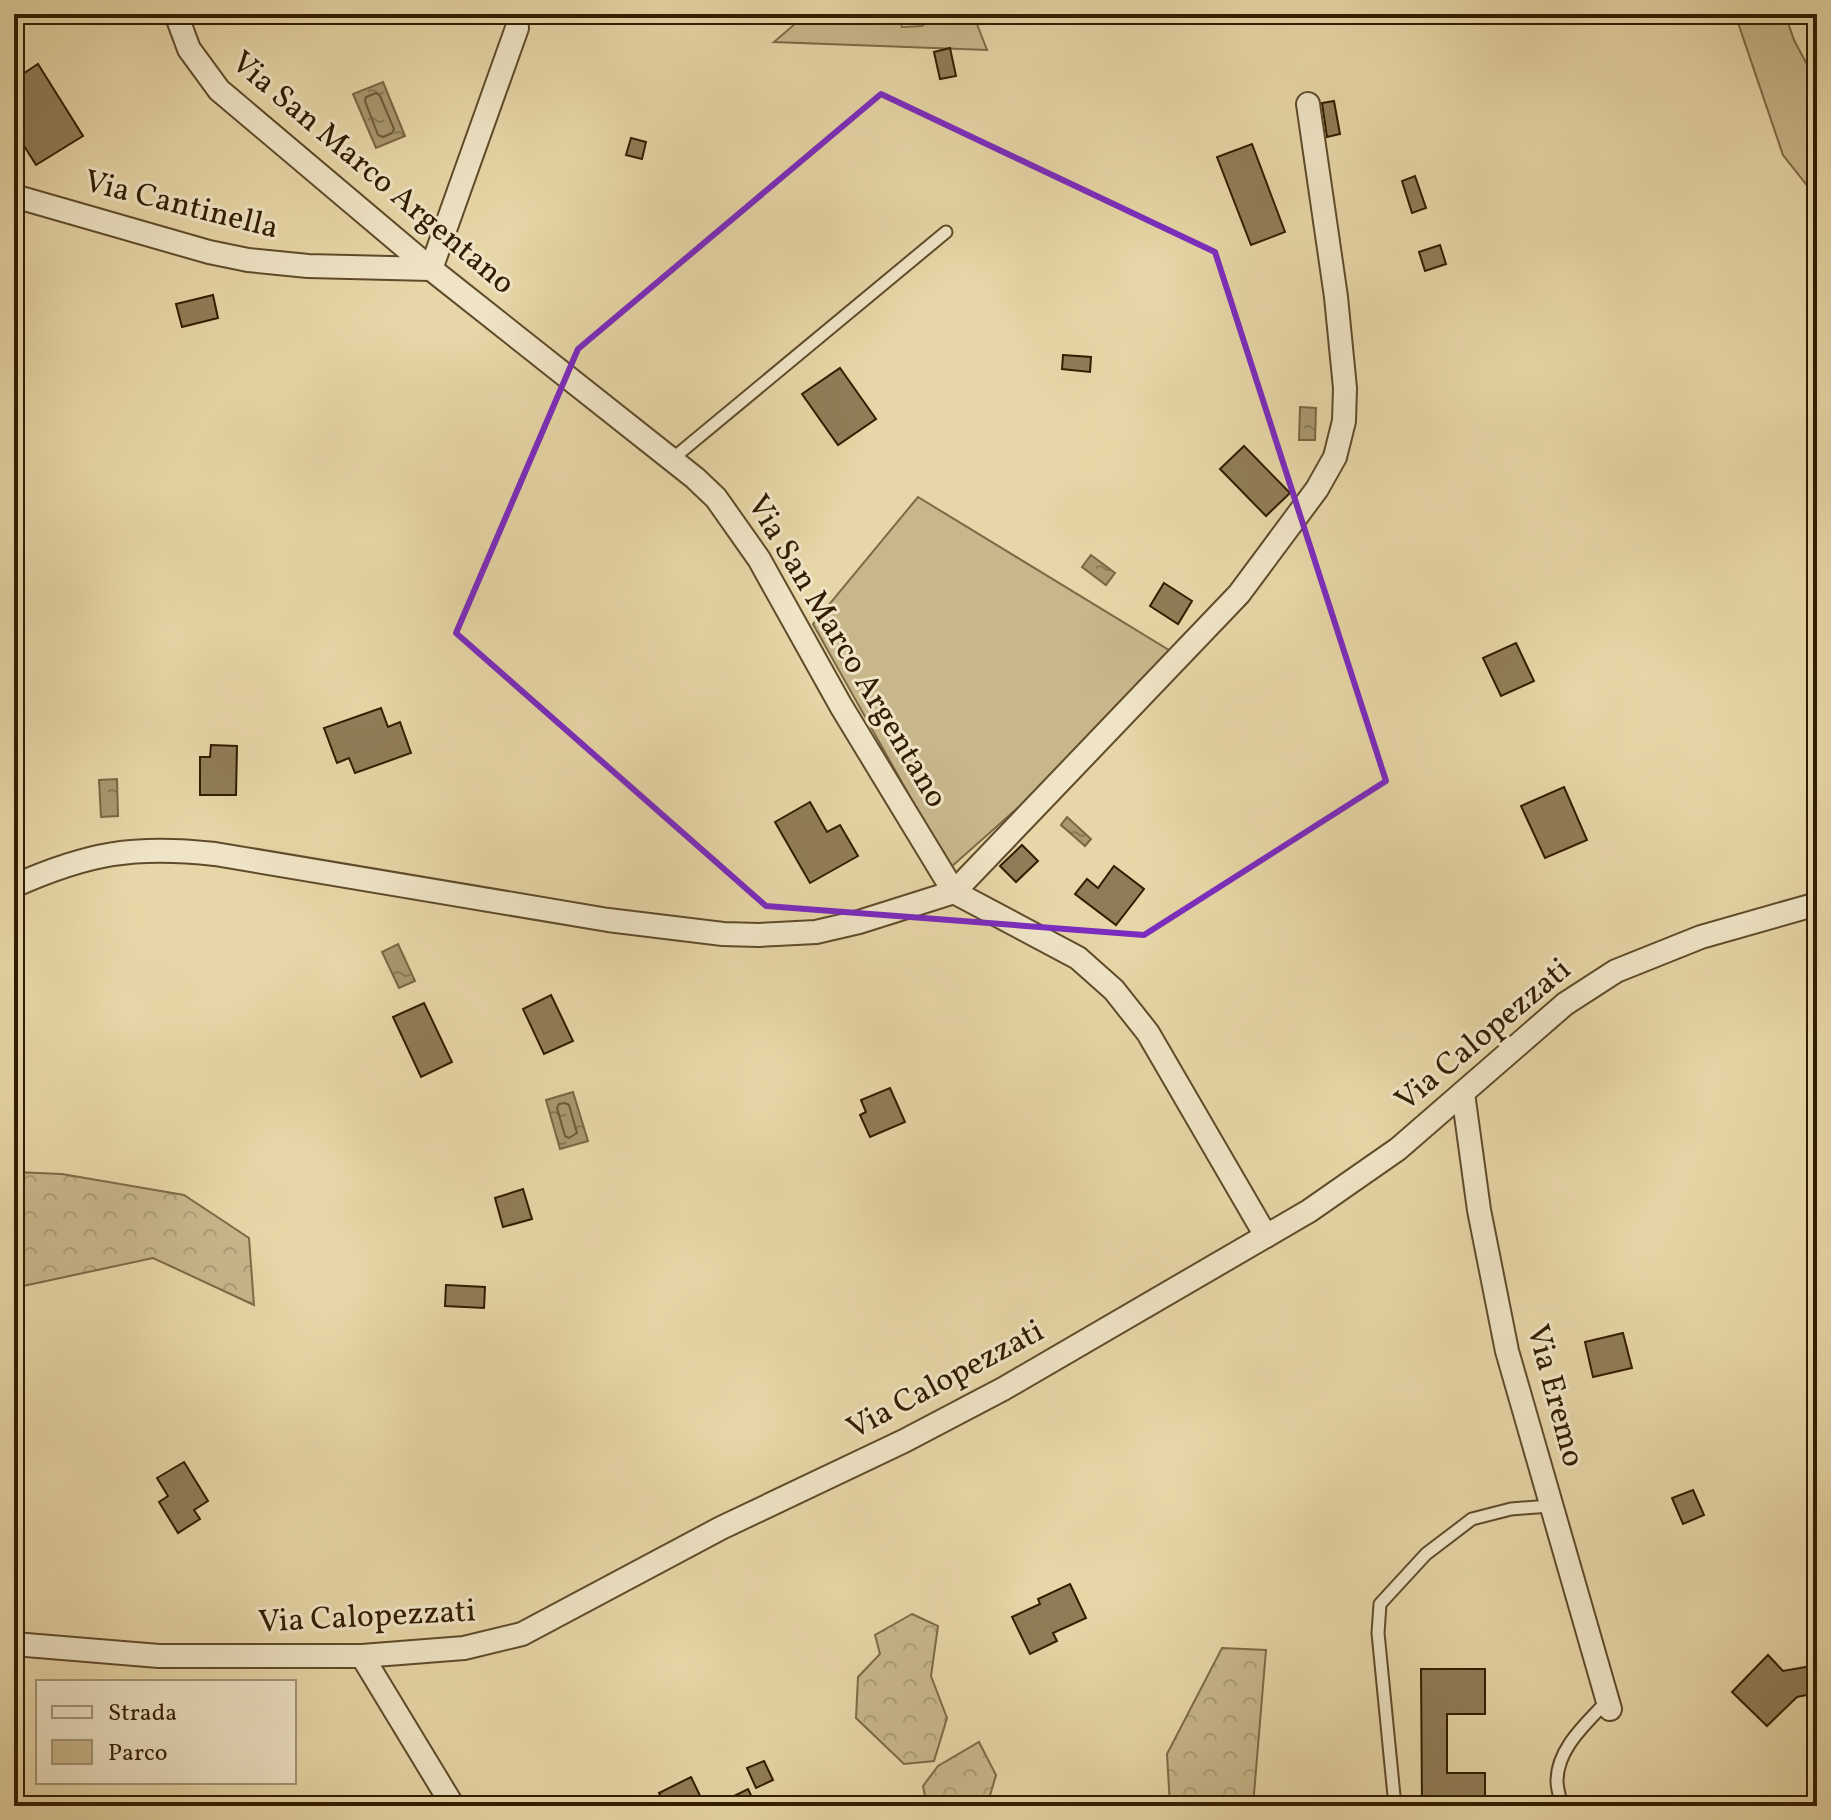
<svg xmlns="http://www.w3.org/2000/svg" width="1831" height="1820" font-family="Vollkorn,serif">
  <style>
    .green { fill: #c8b78b; stroke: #7d6a46; stroke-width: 2 }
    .forest { fill: url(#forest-crowns); stroke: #7d6a46; stroke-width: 2 }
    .water { fill: url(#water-ripples); stroke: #796642; stroke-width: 2 }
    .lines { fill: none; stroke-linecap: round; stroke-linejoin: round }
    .shore { stroke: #6e5a37; stroke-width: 2 }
    .building { fill: #907d57; stroke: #321d00; stroke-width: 2 }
    .service-casing { stroke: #5f4b2a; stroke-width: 15 }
    .minor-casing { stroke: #5f4b2a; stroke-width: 26 }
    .service { stroke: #efe4c6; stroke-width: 11 }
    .minor { stroke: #efe4c6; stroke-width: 22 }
    .marked { fill: none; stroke: #7b2cbf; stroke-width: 6; stroke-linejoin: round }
    .labels { text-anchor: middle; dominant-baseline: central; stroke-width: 6; stroke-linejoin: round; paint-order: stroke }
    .street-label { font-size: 32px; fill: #321d00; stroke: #efe4c6 }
  </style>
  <defs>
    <pattern id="forest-crowns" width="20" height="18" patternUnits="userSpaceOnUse" patternTransform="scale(2)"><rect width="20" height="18" fill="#c8b78b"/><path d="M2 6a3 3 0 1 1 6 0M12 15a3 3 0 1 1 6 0" fill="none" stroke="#ac9d76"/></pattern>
    <pattern id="water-ripples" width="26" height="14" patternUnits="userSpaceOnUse" patternTransform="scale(2)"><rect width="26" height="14" fill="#a9976e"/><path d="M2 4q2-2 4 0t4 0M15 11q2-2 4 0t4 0" fill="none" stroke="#8a7b58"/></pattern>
  </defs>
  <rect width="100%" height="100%" fill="#e7d6a7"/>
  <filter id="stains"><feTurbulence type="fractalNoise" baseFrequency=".0025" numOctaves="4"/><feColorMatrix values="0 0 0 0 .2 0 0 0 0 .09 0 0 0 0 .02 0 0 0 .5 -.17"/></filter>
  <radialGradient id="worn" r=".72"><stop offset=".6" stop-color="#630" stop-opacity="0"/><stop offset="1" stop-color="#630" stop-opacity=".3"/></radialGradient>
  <g class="green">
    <path d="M800,14H897L902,27L922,26L937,14H973L987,50L774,42L796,23Z"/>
    <path d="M1735,14H1785L1794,40L1817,83V198L1783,155Z"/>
    <path d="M918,497L1177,655L1039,789L950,868L813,624Z"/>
  </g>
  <g class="forest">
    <path d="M14,1172L62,1174L184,1195L249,1238L254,1305L153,1258L14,1288Z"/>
    <path d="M912,1614L938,1626L931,1676L947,1718L934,1761L904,1764L856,1718L858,1677L880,1654L875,1635Z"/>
    <path d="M1222,1648L1266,1650L1253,1806H1170L1167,1754Z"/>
    <path d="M979,1742L996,1775L987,1806H927L923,1786L938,1766Z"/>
  </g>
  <g class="water">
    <path d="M383,82L405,136L376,148L353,94Z"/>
    <path d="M1300,407L1316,408L1315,440H1299Z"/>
    <path d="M1091,555L1115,573L1106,585L1082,567Z"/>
    <path d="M117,779L118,816L101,817L99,780Z"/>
    <path d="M1067,817L1091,839L1085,846L1061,825Z"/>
    <path d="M398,944L415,981L399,988L382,952Z"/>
    <path d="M573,1092L588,1141L560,1149L546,1100Z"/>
  </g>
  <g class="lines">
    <g class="shore">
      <path d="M376,93L380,96L394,129L392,133L383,137L378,135L365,101L366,97Z"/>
      <path d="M565,1103L569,1105L577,1133L569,1138L565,1136L557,1108L559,1104Z"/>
    </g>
  </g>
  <g class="building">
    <path d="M950,48L956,76L940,79L934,52Z"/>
    <path d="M38,64L83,136L36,165L14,130V80Z"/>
    <path d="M1334,101L1340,134L1327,137L1322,103Z"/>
    <path d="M631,138L646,142L642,159L626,155Z"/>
    <path d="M1252,144L1285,232L1251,245L1217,157Z"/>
    <path d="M1415,176L1426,208L1412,213L1402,181Z"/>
    <path d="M1440,245L1446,264L1425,271L1419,252Z"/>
    <path d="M213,295L218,318L182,327L176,304Z"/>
    <path d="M1063,355L1091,357L1090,372L1062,369Z"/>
    <path d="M840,368L876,419L838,445L802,394Z"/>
    <path d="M1244,446L1290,493L1266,516L1220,469Z"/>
    <path d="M1164,583L1192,601L1178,624L1150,606Z"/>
    <path d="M1516,643L1534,681L1501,696L1483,658Z"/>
    <path d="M381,708L388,727L400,722L411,753L355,773L349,758L337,763L324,728Z"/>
    <path d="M211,745L237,746L236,795H200V757H210Z"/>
    <path d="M1564,787L1587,840L1545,858L1521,806Z"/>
    <path d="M810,802L827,832L840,825L858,856L810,883L775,822Z"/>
    <path d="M1022,845L1038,861L1016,882L1000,866Z"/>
    <path d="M1114,866L1144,889L1116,925L1075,894L1087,879L1098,888Z"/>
    <path d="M551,995L573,1041L544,1054L523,1009Z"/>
    <path d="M424,1003L452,1062L421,1077L393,1017Z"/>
    <path d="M890,1088L905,1122L870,1137L860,1115L866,1112L861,1100Z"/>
    <path d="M523,1189L532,1219L503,1227L495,1198Z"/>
    <path d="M446,1285L485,1287L484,1308L445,1306Z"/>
    <path d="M1623,1333L1632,1368L1593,1377L1585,1342Z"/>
    <path d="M184,1462L208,1501L194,1510L200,1519L178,1533L159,1502L168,1496L157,1478Z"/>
    <path d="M1693,1490L1704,1515L1683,1524L1672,1498Z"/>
    <path d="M1070,1584L1086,1618L1053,1633L1057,1641L1030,1654L1012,1617L1040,1604L1038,1599Z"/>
    <path d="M1768,1655L1783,1671L1817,1665V1693L1797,1697L1767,1726L1732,1692Z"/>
    <path d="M1421,1669H1485V1714H1447V1773H1485V1806H1422Z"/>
    <path d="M764,1761L773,1780L756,1788L747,1768Z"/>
    <path d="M691,1777L705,1806H665L659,1793Z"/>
    <path d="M748,1789L756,1806H714Z"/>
  </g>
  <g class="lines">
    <g class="service-casing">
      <g id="service">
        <path d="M671,460L946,232"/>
        <path d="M1395,1806L1378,1633L1380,1604L1426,1554L1472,1519L1511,1509L1550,1506"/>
        <path d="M1562,1806C1560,1798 1557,1789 1557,1781C1557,1748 1587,1723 1607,1701"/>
      </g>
    </g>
    <g class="minor-casing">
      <g id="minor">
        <path d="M176,14L189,49L219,90L431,269L695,478L716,498L759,559L841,706L954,892L1078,958L1114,990L1148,1033L1266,1236"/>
        <path d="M14,196L209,252L248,260L308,266L431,269L517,28"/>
        <path d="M14,886C88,853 134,845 215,854L608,920L723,934L759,935L816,932L859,922L954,892L1239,594L1317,489L1335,457L1344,421L1345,388L1336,297L1308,104"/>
        <path d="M1463,1093L1479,1210L1507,1351L1610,1709"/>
        <path d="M14,1644L159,1656H362L464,1648L522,1634L721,1528L904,1441L1003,1389L1309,1211L1398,1149L1565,1004L1616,971L1701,937L1817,904"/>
        <path d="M362,1656L453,1806"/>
      </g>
    </g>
    <use href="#service" class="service"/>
    <use href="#minor" class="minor"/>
  </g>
  <path class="marked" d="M881,94L1215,252L1386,781L1144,935L766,906L456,633L578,349Z"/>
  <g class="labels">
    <g class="street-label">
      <text transform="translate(372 174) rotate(40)">Via San Marco Argentano</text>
      <text transform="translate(181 206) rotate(14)">Via Cantinella</text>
      <text transform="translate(846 652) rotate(59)">Via San Marco Argentano</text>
      <text transform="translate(1484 1036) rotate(-40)">Via Calopezzati</text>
      <text transform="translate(946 1381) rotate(-28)">Via Calopezzati</text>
      <text transform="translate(1554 1396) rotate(75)">Via Eremo</text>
      <text transform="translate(367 1618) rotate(-3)">Via Calopezzati</text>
    </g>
  </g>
  <rect width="1831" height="1820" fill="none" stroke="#e7d6a7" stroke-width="48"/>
  <rect x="16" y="16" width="1799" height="1788" fill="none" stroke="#321d00" stroke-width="4"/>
  <rect x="24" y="24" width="1783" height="1772" fill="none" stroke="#321d00" stroke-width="2"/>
  <rect x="36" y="1680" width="260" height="104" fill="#efe4c6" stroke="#a39477" stroke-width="2"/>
  <rect x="52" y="1706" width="40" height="12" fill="#efe4c6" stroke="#a39477" stroke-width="2"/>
  <text x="108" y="1720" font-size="24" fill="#321d00">Strada</text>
  <rect x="52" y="1740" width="40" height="24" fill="#c8b78b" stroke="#a39477" stroke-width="2"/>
  <text x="108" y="1760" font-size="24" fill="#321d00">Parco</text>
  <rect width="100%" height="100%" filter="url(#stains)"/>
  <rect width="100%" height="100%" fill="url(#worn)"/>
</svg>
